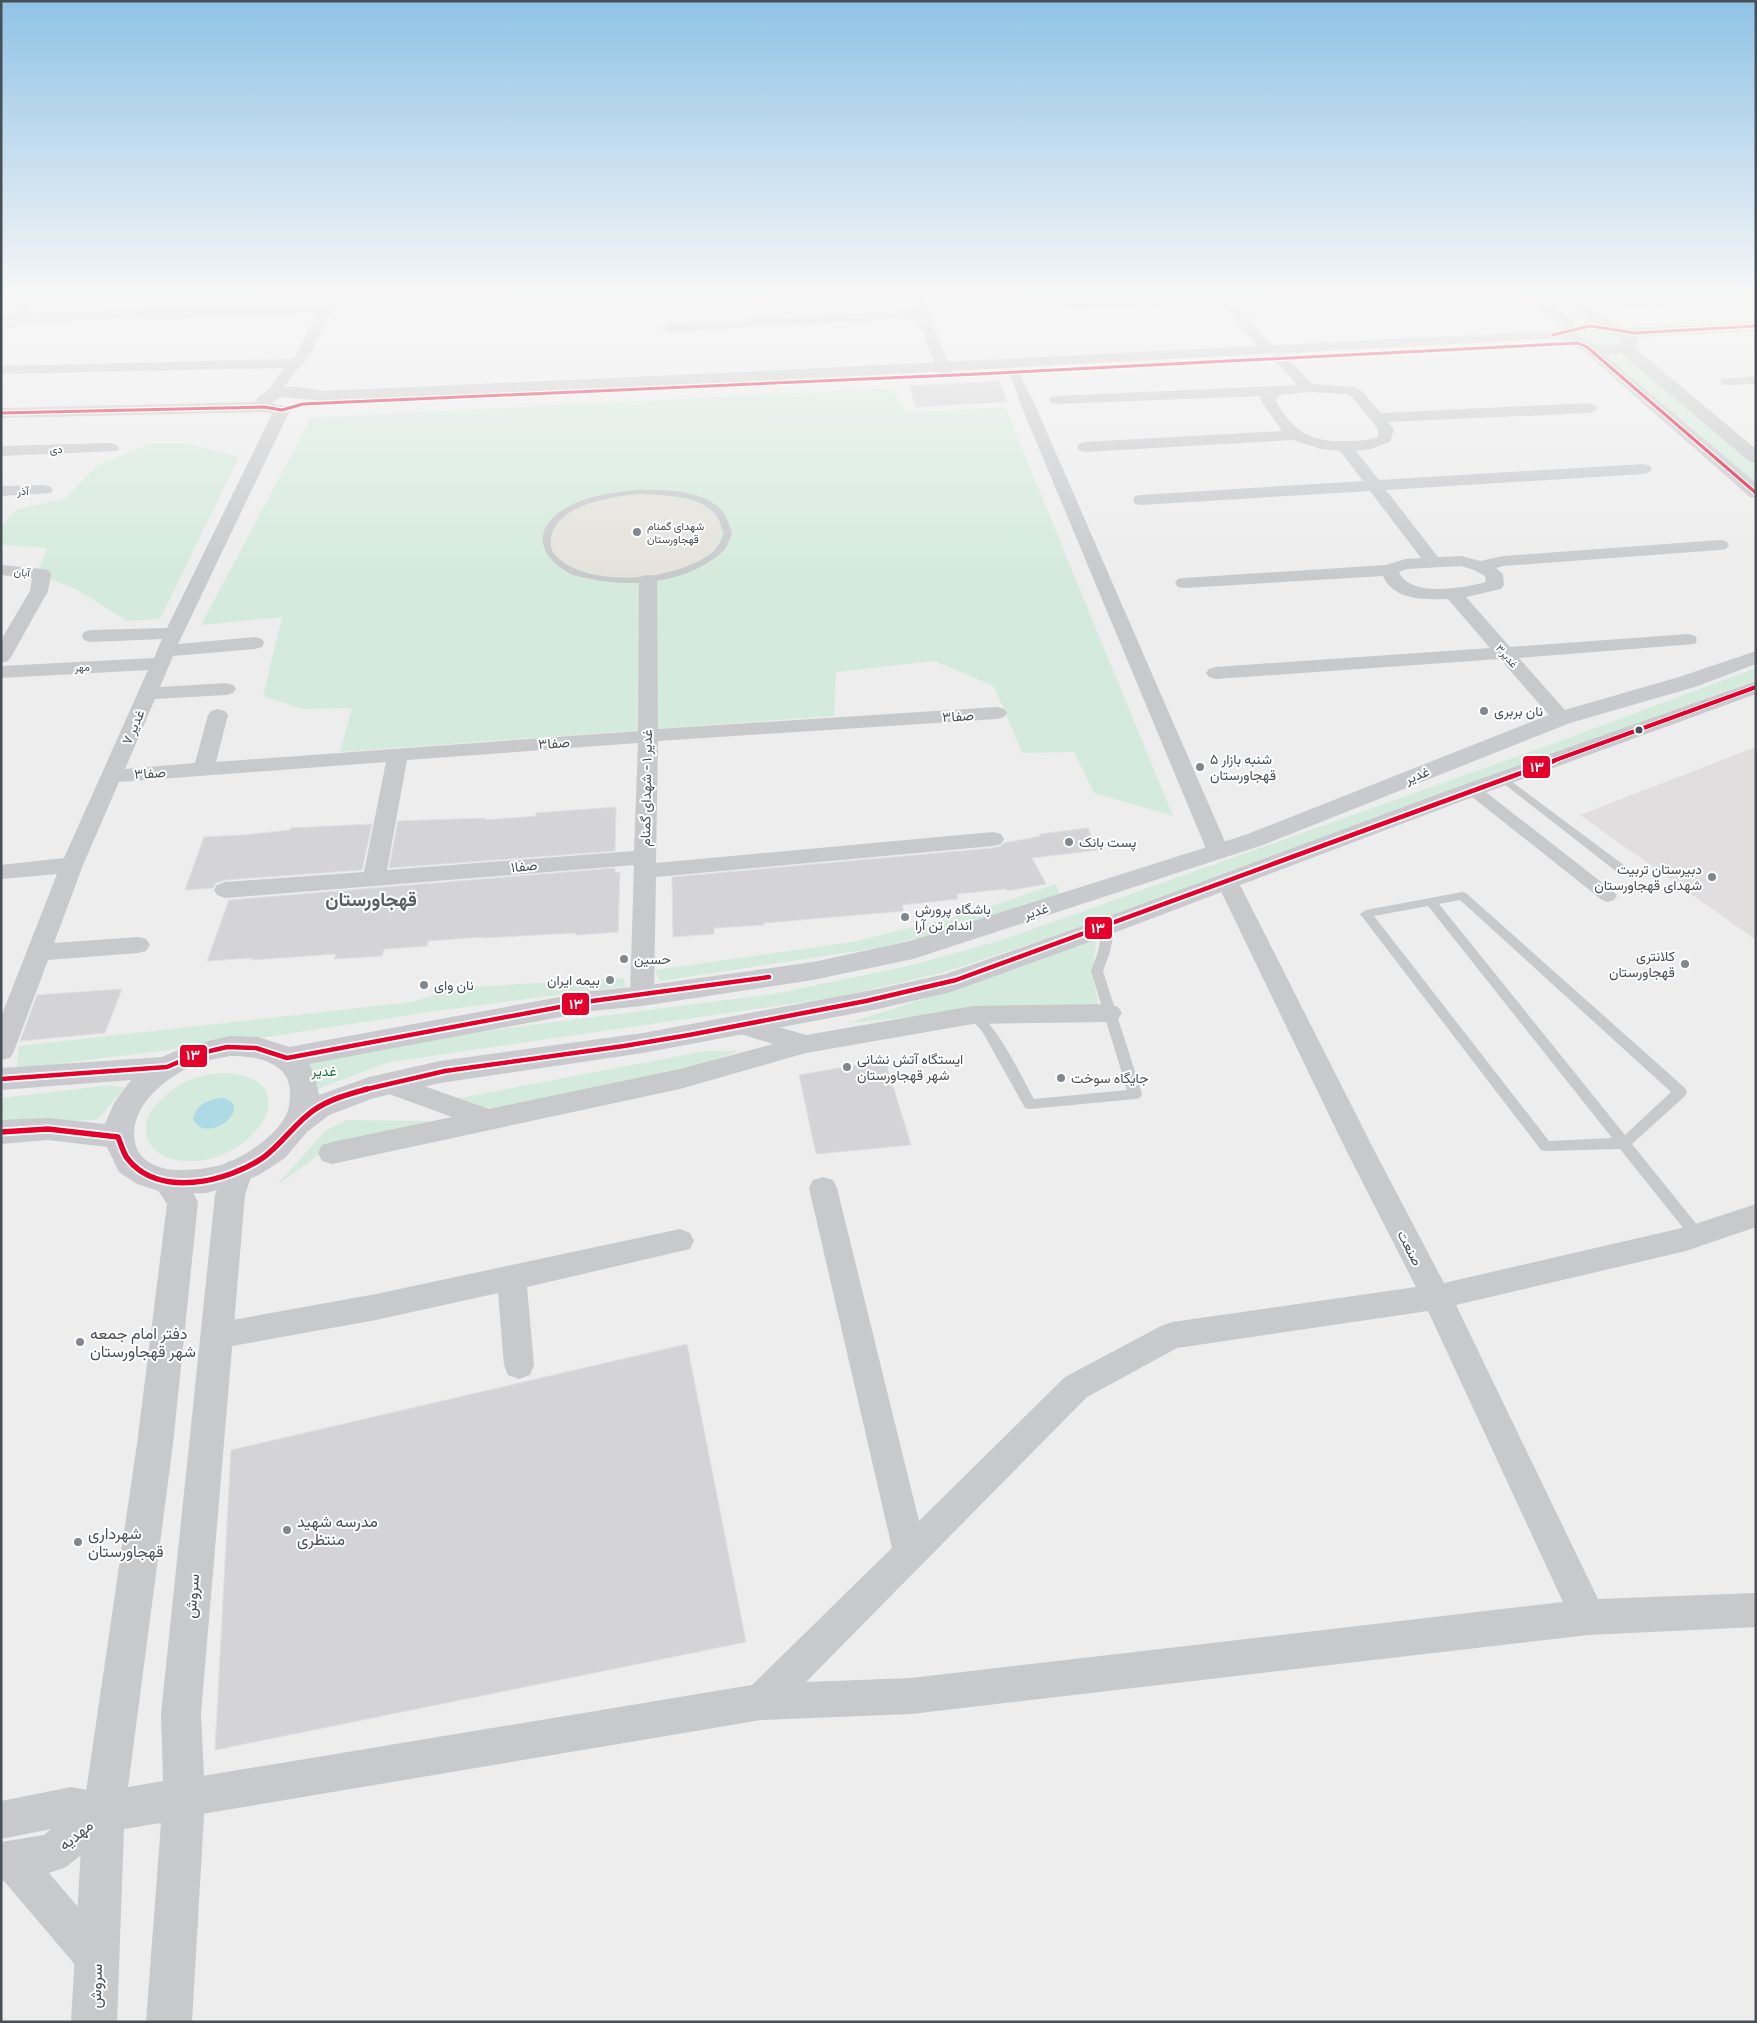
<svg xmlns="http://www.w3.org/2000/svg" width="1757" height="2023" font-family="Cabin,Vazirmatn,sans-serif">
  <style>
    .education { fill: #e0dedf }
    .green { fill: #d4eadc }
    .sand { fill: #e5e2dc }
    .water { fill: #addae4 }
    .building { fill: #d4d4d6; stroke: #dfdfe0 }
    .lines { fill: none; stroke-linecap: round; stroke-linejoin: round }
    .service { fill: #c8c9cb; fill-rule: evenodd }
    .pedestrian { fill: #c8c9cb; fill-rule: evenodd }
    .minor { fill: #c8c9cb; fill-rule: evenodd }
    .tertiary { fill: #c8c9cb; fill-rule: evenodd }
    .secondary { fill: #c8cacd; fill-rule: evenodd }
    .bus-1-far3-casing { stroke: #fff; stroke-width: 5.5 }
    .bus-1-far2-casing { stroke: #fff; stroke-width: 6 }
    .bus-1-far1-casing { stroke: #fff; stroke-width: 8 }
    .bus-1-casing { stroke: #fff; stroke-width: 9 }
    .bus-1-far3 { stroke: #e4002b; stroke-width: 3 }
    .bus-1-far2 { stroke: #e4002b; stroke-width: 4 }
    .bus-1-far1 { stroke: #e4002b; stroke-width: 4.5 }
    .bus-1 { stroke: #e4002b; stroke-width: 5.5 }
    .poi-dot { fill: #81878c; stroke: #fff; stroke-width: 2 }
    .bus-dot { fill: #475057; stroke: #fff; stroke-width: 2 }
    .labels { text-anchor: middle; dominant-baseline: central; stroke-width: 4; stroke-linejoin: round; paint-order: stroke }
    .far-street-label { font-size: 11px; fill: #475057; stroke: #fff }
    .far-poi-label { font-size: 11px; fill: #475057; stroke: #fff; text-anchor: start }
    .poi-label { font-size: 14px; fill: #475057; stroke: #fff; text-anchor: start }
    .street-label { font-size: 14px; fill: #475057; stroke: #fff }
    .park-label { font-size: 14px; fill: #216f46; stroke: #fff }
    .near-poi-label { font-size: 16px; fill: #475057; stroke: #fff; text-anchor: start }
    .near-street-label { font-size: 16px; fill: #475057; stroke: #fff }
    .district-label { font-size: 19px; font-weight: bold; fill: #5a5d60; stroke: #fff }
    .line-badge { stroke: #fff; stroke-width: 2 }
    .badge-label { font-size: 14px; text-anchor: middle; font-weight: bold; fill: #fff }
  </style>
  <rect width="100%" height="100%" fill="#eeeded"/>
  <path class="education" d="M1756,747V940L1580,815Z"/>
  <g class="green">
    <path d="M1596,328L1626,337L1623,347L1588,346L1572,333Z"/>
    <path d="M1617,354L1627,357L1756,463V490L1603,356Z"/>
    <path d="M893,388L905,413L1005,407L1173,816L1094,793L1074,752L1022,753L994,686L934,661L836,672L834,716L340,752L352,708L302,709L263,696L282,617L201,625L311,418Z"/>
    <path d="M151,443H185L239,457L160,619L127,621L74,588L37,575L47,548L1,545V528L16,510L66,498L96,466Z"/>
    <path d="M1756,668V680L1723,692L1082,927L941,973L838,997L389,1062L315,1090L302,1059L429,1038L773,994L908,966L1002,940L1563,740Z"/>
    <path d="M1056,884L1060,895L967,925L884,947L660,981L655,970L853,942L971,913Z"/>
    <path d="M1097,936L1092,974L1099,1007L983,1010L848,1023L970,984Z"/>
    <path d="M623,978L626,986L429,1012L248,1040L16,1069L19,1046L412,1002L455,988Z"/>
    <path d="M705,1051H739L683,1071L503,1111L450,1100Z"/>
    <path d="M216,1073C320,1072 250,1174 176,1160C153,1156 138,1136 150,1113C156,1103 165,1095 174,1089C186,1079 202,1076 216,1073Z"/>
    <path d="M110,1085L125,1088L97,1120L1,1123V1098Z"/>
    <path d="M346,1120L427,1121L424,1128L327,1149L277,1185L325,1131Z"/>
  </g>
  <path class="sand" d="M649,495C668,496 723,502 721,530C720,539 717,547 710,553C680,579 630,582 594,574C580,571 558,564 553,550C549,542 552,535 556,528C571,500 621,496 649,495Z"/>
  <path class="water" d="M222,1098C257,1106 206,1147 193,1119C196,1105 208,1099 222,1098Z"/>
  <g class="building">
    <path d="M999,381L1007,402L916,407L909,386Z"/>
    <path d="M616,807L615,851L389,868L398,821L486,818L485,820L536,816V813Z"/>
    <path d="M372,824L362,870L225,880L216,883L213,888L185,890L204,837L244,835L290,830L291,828Z"/>
    <path d="M1088,828L1098,850L1032,858L1046,884L1007,891L1006,889L957,894L958,899L902,905L904,911L764,923V925L714,928V934L673,937L672,877L993,848L1001,846L1004,843L1041,836L1040,834Z"/>
    <path d="M615,868V873L620,872L618,932L576,935V933L482,938V937L428,941L427,946L384,949L382,956L334,959L336,954L251,960L252,958L207,961L229,900Z"/>
    <path d="M122,989L105,1033L20,1041L37,995Z"/>
    <path d="M885,1060L911,1145L816,1154L799,1075Z"/>
    <path d="M687,1344L746,1642L215,1750L231,1450Z"/>
  </g>
  <g class="lines">
    <g class="service">
      <path d="M638,490C665,490 704,489 723,512C727,518 730,527 732,533C729,540 727,549 721,553C687,583 629,589 587,578C581,577 574,576 569,573C527,549 539,518 578,502C597,494 618,492 638,490ZM638,494C660,495 702,495 716,515C720,520 721,528 724,533C721,539 719,546 715,550C681,581 588,590 555,555C551,551 550,543 551,537C558,504 611,497 638,494Z"/>
      <path d="M1503,775L1625,866L1627,869L1625,872H1617L1499,780L1498,778L1499,776Z"/>
      <path d="M1462,892L1466,893L1685,1088L1687,1092L1685,1096L1632,1144L1702,1231L1704,1235L1702,1239L1697,1241L1692,1239L1620,1149L1546,1151L1541,1150L1360,914L1366,910ZM1460,900L1671,1092L1625,1135L1439,904ZM1428,906L1612,1138L1549,1141L1374,916Z"/>
      <path d="M1109,922L1115,926L1110,952L1103,971L1142,1094L1140,1098L1135,1099L1030,1109L1025,1108L982,1031L967,1015L969,1012C989,1006 1024,1082 1034,1099L1127,1090L1091,971L1098,952L1103,926Z"/>
    </g>
    <g class="pedestrian">
      <path d="M1014,369L1019,372L1031,398L1029,400H1021L1019,398L1009,372Z"/>
      <path d="M1472,784L1478,786L1614,892L1617,896L1614,900L1608,902L1602,900L1466,792L1464,789L1466,786Z"/>
    </g>
    <g class="minor">
      <path d="M29,295H43L28,313L320,306L325,295H335L337,298L309,357L295,372L276,398H266L264,395L284,368L1,374V366L292,359L296,355L316,314L20,322L15,328H5L3,325L5,322H1V314H13Z"/>
      <path d="M908,295H921L953,375L951,378H941L939,375L917,318L668,332L661,328L668,324L913,310Z"/>
      <path d="M1219,295H1297L1291,299L1236,302L1273,347L1275,350L1273,353H1263L1222,303L1069,310L1062,306L1069,302Z"/>
      <path d="M1713,295H1756V301L1626,308L1619,304L1626,300Z"/>
      <path d="M1280,354L1285,355L1312,384L1354,387L1362,391L1381,413L1589,403L1594,405L1597,408L1594,411L1589,413L1388,422L1394,429L1390,442L1371,449L1356,451L1379,480L1644,464L1650,466L1652,469L1650,472L1644,474L1386,490L1438,557L1462,556L1480,561L1503,556L1720,540L1726,541L1729,545L1726,549L1720,550L1503,566L1496,568L1503,574L1504,585L1501,589L1466,597L1510,647L1688,634L1695,636L1697,640L1695,644L1519,658L1572,718L1569,722L1562,724L1555,722L1500,659L1216,679L1209,677L1206,673L1209,669L1216,667L1490,648L1448,599C1425,600 1393,600 1383,576L1184,588L1178,587L1175,583L1178,579L1184,578L1386,565L1405,559L1421,558L1370,491L1141,505L1135,504L1133,500L1135,496L1141,495L1363,481L1340,451L1321,449L1293,440L1085,452L1079,450L1077,447L1079,444L1085,442L1282,431L1260,399L1262,396L1056,404L1051,403L1049,400L1051,397L1056,396L1297,385L1273,358L1275,355ZM1308,392L1346,394L1352,397L1378,429V437C1366,441 1355,441 1343,441C1308,442 1292,429 1275,400L1280,395ZM1461,566L1474,570L1485,576L1486,582C1464,588 1410,598 1399,572L1407,569Z"/>
      <path d="M1756,376V384L1722,385L1720,382L1722,379Z"/>
      <path d="M1025,394L1030,395L1032,398L1229,851L1226,856L1218,858L1210,856L1207,851L1018,398L1020,395Z"/>
      <path d="M282,405L287,407L290,410L178,644L255,637L262,639L264,643L262,647L255,649L173,656L160,687L226,683L233,685L236,689L233,693L226,695L155,699L125,769L195,763L208,715L211,711L218,709L225,711L228,715L216,762L638,731L639,580L642,576L648,575L654,576L657,580L658,729L997,707L1004,709L1007,713L1004,717L997,719L658,741L656,863L993,832L1001,834L1004,839L1001,844L993,846L656,877L654,996L651,1002L642,1005L633,1002L630,996L634,865L225,898L217,895L214,890L217,885L225,882L364,872L386,762L119,782L83,865L54,943L138,937L146,939L150,945L146,951L138,953L48,960L14,1051L10,1058L1,1060V1017L57,874L1,879V865L64,858L148,670L1,678V666L154,658L162,639L91,642L84,640L82,636L84,632L91,630L167,628L274,410L277,407ZM638,743L634,851L387,870L407,760Z"/>
      <path d="M111,443L117,445L119,448L117,451L1,456V446Z"/>
      <path d="M45,485L51,487L53,490L51,493L1,496V486Z"/>
      <path d="M1,565L42,569L48,570L51,574L48,591L11,657L8,661L1,663V640L30,591L32,578L1,575Z"/>
      <path d="M1227,873L1235,876L1238,881L1374,1150L1444,1283L1686,1227L1756,1204V1227L1686,1251L1456,1305L1598,1599L1756,1593V1627L1588,1635L911,1714L761,1720L184,1817L171,1811L165,1798L171,1785L184,1779L752,1685L892,1548L809,1188L813,1180L823,1177L833,1180L837,1188L919,1521L1065,1377L1161,1326L1172,1322L1416,1287L1346,1150L1216,881L1219,876ZM1428,1311L1563,1602L911,1678L806,1682L1087,1397L1177,1348Z"/>
      <path d="M1109,1004L1118,1007L1122,1013L1118,1019L1109,1022L973,1024L806,1053L680,1089L332,1164L322,1161L318,1153L322,1145L332,1142L452,1117L381,1091L377,1084L381,1077L390,1074L489,1109L680,1069L773,1044L731,1031L727,1025L731,1019L740,1016L806,1035L973,1006Z"/>
      <path d="M680,1229L690,1233L694,1241L690,1249L527,1287L534,1365L530,1375L519,1379L508,1375L504,1365L498,1293L376,1320L216,1349L205,1345L201,1336L205,1327L216,1323L376,1294Z"/>
      <path d="M71,1787L104,1793L118,1798L123,1812L118,1826L66,1867L49,1873L111,1946L117,1960L111,1974L97,1980L83,1974L4,1881L1,1882V1842L44,1835L51,1829L1,1839V1801Z"/>
    </g>
    <g class="tertiary">
      <path d="M1527,295H1543L1576,324L1591,322L1559,295H1576L1614,324L1624,328L1756,322V331L1636,337L1639,341L1635,348L1756,449V463L1750,462L1621,353L1605,355L1756,483V498L1750,497L1582,350L1569,344L1563,338L743,382L325,401L281,397L271,403L285,406L287,410L285,414L279,415L264,412L1,418V408L255,402C270,379 302,388 325,391L743,372L1556,331L1563,328ZM1586,331C1598,330 1617,331 1623,342C1608,348 1588,346 1577,335V333Z"/>
      <path d="M238,1159L249,1162L253,1171L245,1195L201,1714L205,1798L192,2022H146L161,1823L124,1829L117,2022H71L83,1812L137,1444L167,1204L152,1181L156,1172C179,1165 189,1183 198,1202L173,1444L128,1787L163,1781L161,1714L215,1195L227,1162Z"/>
    </g>
    <path class="secondary" d="M1756,651V664L1695,687L1570,723L1263,845L913,959L813,980L642,1006L592,1011L309,1064L315,1076L319,1095L369,1077L440,1061L643,1033L878,989L946,974L1077,928L1449,790L1756,681V694L1465,800L1095,940L951,992L878,1009L643,1053L440,1083L374,1098L329,1115L307,1132L285,1158L259,1175L235,1185L206,1193L168,1194L137,1184L119,1172L107,1147L48,1140L1,1144V1120L48,1118L105,1124L114,1103L131,1080L1,1090V1068L162,1057L187,1046L230,1036L258,1037L289,1047L592,991L642,986L813,962L910,941L1245,835L1554,713L1679,677ZM230,1056C255,1056 290,1061 290,1093C290,1102 289,1111 284,1119C271,1139 247,1155 224,1164C209,1169 191,1170 175,1170C161,1169 143,1163 137,1149C122,1110 168,1074 200,1063C210,1059 220,1058 230,1056Z"/>
    <g class="bus-1-far3-casing">
      <g id="bus-1-far3">
        <path d="M1553,335L1590,326L1635,333L1756,326"/>
        <path d="M1,413L264,407L282,410L303,404L978,374L1578,343L1587,347L1756,493"/>
      </g>
    </g>
    <g class="bus-1-far2-casing">
      <path id="bus-1-far2" d="M1550,762L1756,687"/>
    </g>
    <g class="bus-1-far1-casing">
      <g id="bus-1-far1">
        <path d="M1,1079L167,1067L197,1054L227,1047L256,1048L287,1058L592,1001L769,977"/>
        <path d="M363,1090L445,1071L624,1046L689,1035L866,1001L956,980L1554,761"/>
      </g>
    </g>
    <g class="bus-1-casing">
      <path id="bus-1" d="M1,1132L48,1129L118,1137C121,1144 123,1152 127,1158C158,1199 228,1182 264,1157C282,1144 295,1123 314,1110C330,1099 349,1094 367,1089"/>
    </g>
    <use href="#bus-1-far3" class="bus-1-far3"/>
    <use href="#bus-1-far2" class="bus-1-far2"/>
    <use href="#bus-1-far1" class="bus-1-far1"/>
    <use href="#bus-1" class="bus-1"/>
  </g>
  <linearGradient id="sky" x2="0" y2="1"><stop stop-color="#90c3e6"/><stop offset="0.51" stop-color="#f7f7f7"/><stop offset="1" stop-color="#f7f7f7" stop-opacity="0"/></linearGradient>
  <rect width="1757" height="579" fill="url(#sky)"/>
  <g class="poi-dot">
    <circle cx="637" cy="532" r="5"/>
    <circle cx="1484" cy="711" r="5"/>
    <circle cx="1200" cy="767" r="5"/>
    <circle cx="1069" cy="842" r="5"/>
    <circle cx="1712" cy="877" r="5"/>
    <circle cx="905" cy="917" r="5"/>
    <circle cx="624" cy="959" r="5"/>
    <circle cx="1685" cy="964" r="5"/>
    <circle cx="610" cy="980" r="5"/>
    <circle cx="424" cy="985" r="5"/>
    <circle cx="847" cy="1067" r="5"/>
    <circle cx="1061" cy="1078" r="5"/>
    <circle cx="80" cy="1342" r="5"/>
    <circle cx="287" cy="1530" r="5"/>
    <circle cx="78" cy="1542" r="5"/>
  </g>
  <circle class="bus-dot" cx="1639" cy="730" r="4.5"/>
  <g class="labels">
    <g class="far-street-label">
      <text transform="translate(56 449) rotate(-2)">دی</text>
      <text transform="translate(23 491) rotate(-2)">آذر</text>
      <text transform="translate(22 572) rotate(6)">آبان</text>
      <text transform="translate(1507 656) rotate(49)">غدیر۳</text>
      <text transform="translate(82 667) rotate(-3)">مهر</text>
    </g>
    <g class="far-poi-label">
      <text x="647" y="526">شهدای گمنام<tspan x="647" dy="13">قهجاورستان</tspan></text>
    </g>
    <g class="poi-label">
      <text x="1494" y="711">نان بربری</text>
      <text x="1210" y="759">۵ شنبه بازار<tspan x="1210" dy="16">قهجاورستان</tspan></text>
      <text x="1079" y="842">پست بانک</text>
      <text x="1702" y="869" text-anchor="end">دبیرستان تربیت<tspan x="1702" dy="16">شهدای قهجاورستان</tspan></text>
      <text x="915" y="909">باشگاه پرورش<tspan x="915" dy="16">اندام تن آرا</tspan></text>
      <text x="1675" y="956" text-anchor="end">کلانتری<tspan x="1675" dy="16">قهجاورستان</tspan></text>
      <text x="634" y="959">حسین</text>
      <text x="600" y="980" text-anchor="end">بیمه ایران</text>
      <text x="434" y="985">نان وای</text>
      <text x="857" y="1059">ایستگاه آتش نشانی<tspan x="857" dy="16">شهر قهجاورستان</tspan></text>
      <text x="1071" y="1078">جایگاه سوخت</text>
    </g>
    <g class="street-label">
      <text transform="translate(958 716) rotate(-4)">صفا۳</text>
      <text transform="translate(133 727) rotate(-66)">غدیر ۷</text>
      <text transform="translate(554 743) rotate(-4)">صفا۳</text>
      <text transform="translate(150 773) rotate(-4)">صفا۳</text>
      <text transform="translate(1417 775) rotate(-22)">غدیر</text>
      <text transform="translate(646 788) rotate(-89)">غدیر ۱ - شهدای گمنام</text>
      <text transform="translate(524 866) rotate(-5)">صفا۱</text>
      <text transform="translate(1036 911) rotate(-17)">غدیر</text>
      <text transform="translate(1410 1248) rotate(63)">صنعت</text>
    </g>
    <g class="park-label">
      <text x="324" y="1071">غدیر</text>
    </g>
    <g class="near-poi-label">
      <text x="90" y="1333">دفتر امام جمعه<tspan x="90" dy="18">شهر قهجاورستان</tspan></text>
      <text x="297" y="1521">مدرسه شهید<tspan x="297" dy="18">منتظری</tspan></text>
      <text x="88" y="1533">شهرداری<tspan x="88" dy="18">قهجاورستان</tspan></text>
    </g>
    <g class="near-street-label">
      <text transform="translate(192 1596) rotate(-85)">سروش</text>
      <text transform="translate(76 1835) rotate(-39)">مهدیه</text>
      <text transform="translate(96 1986) rotate(-88)">سروش</text>
    </g>
    <g class="district-label">
      <text x="371" y="899">قهجاورستان</text>
    </g>
  </g>
  <g class="line-badge">
    <rect x="1522" y="755" width="29" height="24" rx="5" fill="#e4002b"/>
    <rect x="1084" y="916" width="29" height="24" rx="5" fill="#e4002b"/>
    <rect x="561" y="992" width="29" height="24" rx="5" fill="#e4002b"/>
    <rect x="179" y="1044" width="29" height="24" rx="5" fill="#e4002b"/>
  </g>
  <g class="badge-label">
    <text x="1537" y="772">۱۳</text>
    <text x="1098" y="933">۱۳</text>
    <text x="576" y="1009">۱۳</text>
    <text x="193" y="1060">۱۳</text>
  </g>
  <rect width="1757" height="2023" fill="none" stroke="#475057" stroke-width="5"/>
</svg>
